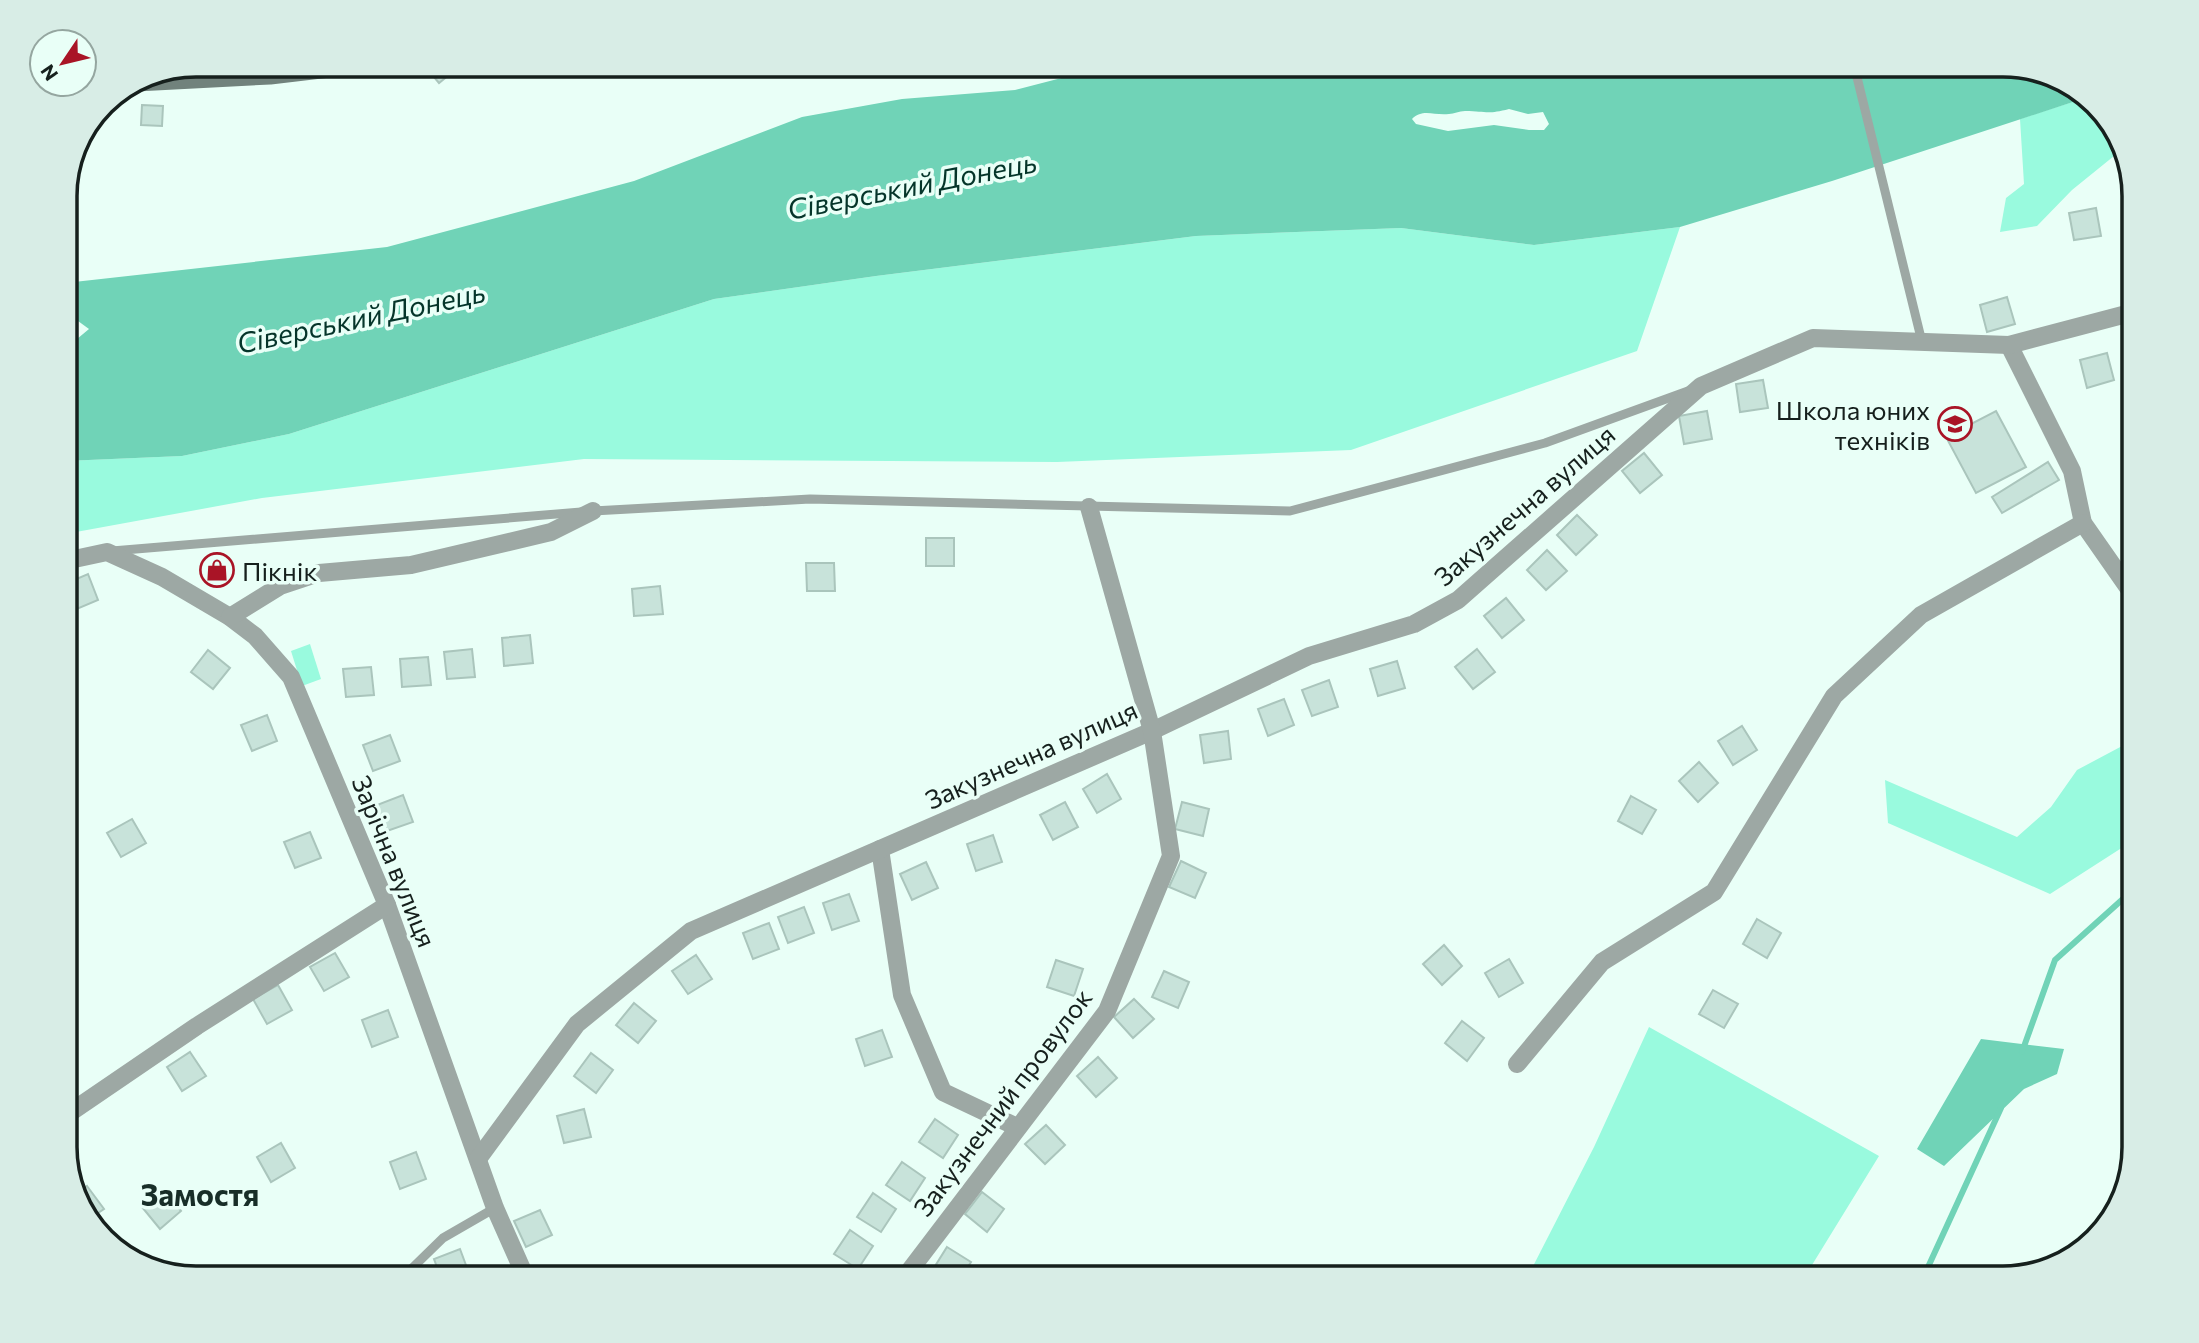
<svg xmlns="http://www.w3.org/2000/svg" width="2199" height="1343" font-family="Commissioner,sans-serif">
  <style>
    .green { fill: #99fade }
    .water { fill: #70d3b7; fill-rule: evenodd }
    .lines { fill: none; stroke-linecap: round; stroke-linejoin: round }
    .stream { stroke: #70d3b7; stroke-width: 6 }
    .building { fill: #c8e3da; stroke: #aac5bc; stroke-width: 2 }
    .lane { stroke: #9da8a4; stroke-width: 9 }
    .street { stroke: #9da8a4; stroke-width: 18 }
    .secondary { stroke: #71827c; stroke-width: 21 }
    .labels { text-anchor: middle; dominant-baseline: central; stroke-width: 7; stroke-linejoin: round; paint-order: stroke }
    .poi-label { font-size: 26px; fill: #16201d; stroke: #e9fff7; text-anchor: end }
    .street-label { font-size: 26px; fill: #16201d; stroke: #e9fff7 }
    .water-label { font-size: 28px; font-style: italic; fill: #05352a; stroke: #e9fff7 }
    .quarter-label { font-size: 30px; font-weight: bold; fill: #182e28; stroke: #e9fff7 }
    .rim { fill: none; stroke: #16201d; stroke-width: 3.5 }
  </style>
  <rect width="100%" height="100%" fill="#e9fff7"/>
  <g class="green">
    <path d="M2085,98L2116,130L2124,153L2114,156L2072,190L2037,226L2000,232L2006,198L2024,184L2020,119Z"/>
    <path d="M1680,227L1637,351L1351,450L1057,462L584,459L262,498L65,534V461L182,456L289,434L714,299L876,276L1196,236L1401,228L1534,245Z"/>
    <path d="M310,644L321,679L302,686L291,651Z"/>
    <path d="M2124,745L2134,746V840L2050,894L1888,823L1885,780L2017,837L2051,807L2077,770Z"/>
    <path d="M1649,1027L1879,1156L1804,1278H1527L1594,1147Z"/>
  </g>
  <g class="water">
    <path d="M1096,65H2003L2069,83L2085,98L1832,181L1680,227L1534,245L1401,228L1196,236L876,276L714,299L289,434L182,456L65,461V341L77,339L89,329L78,321L65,317V283L387,247L634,181L802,117L902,99L1015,90L1073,75ZM1509,109L1528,114L1543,112L1549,124L1544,130H1529L1494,125L1448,131L1416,124L1412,119C1423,108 1434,116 1449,114C1454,114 1459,111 1465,111C1486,111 1486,115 1509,109Z"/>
    <path d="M1981,1039L2064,1049L2057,1074L2024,1089L1944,1166L1917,1149Z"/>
  </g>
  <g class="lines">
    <g class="stream">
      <path d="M2022,1052L2055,960L2134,889"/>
      <path d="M1923,1278L2001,1108"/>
    </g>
  </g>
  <g class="building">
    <path d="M424,65H461L439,83Z"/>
    <path d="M142,105L163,106L162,126L141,125Z"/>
    <path d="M2096,208L2101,236L2074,240L2069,213Z"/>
    <path d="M2007,297L2015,324L1987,332L1980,305Z"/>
    <path d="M2107,353L2114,380L2087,388L2080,360Z"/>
    <path d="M1763,380L1768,408L1740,412L1736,384Z"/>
    <path d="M1707,411L1712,439L1684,444L1679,416Z"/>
    <path d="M1996,411L2026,467L1976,493L1946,437Z"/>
    <path d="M1644,453L1662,475L1640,493L1622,471Z"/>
    <path d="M2048,462L2059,480L2002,513L1992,497Z"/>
    <path d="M1577,515L1597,535L1576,555L1557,535Z"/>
    <rect x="926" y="538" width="28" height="28"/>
    <path d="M1547,550L1567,571L1546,590L1527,570Z"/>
    <path d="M224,558L225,580H211L209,560Z"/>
    <path d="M806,563H834L835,591H807Z"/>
    <path d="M88,574L98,600L72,611L65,593V584Z"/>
    <path d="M660,586L663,614L634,616L632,589Z"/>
    <path d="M1506,598L1524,620L1502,638L1484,616Z"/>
    <path d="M530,635L533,663L504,666L502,638Z"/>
    <path d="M472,649L475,677L447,679L444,652Z"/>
    <path d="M1477,649L1495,672L1473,689L1455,667Z"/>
    <path d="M208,650L230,668L213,689L191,672Z"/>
    <path d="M428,657L431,685L402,687L400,659Z"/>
    <path d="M1397,661L1405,688L1378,696L1370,669Z"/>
    <path d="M371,667L374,695L346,697L343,669Z"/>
    <path d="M1329,680L1338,707L1312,716L1302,690Z"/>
    <path d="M1284,699L1294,725L1268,736L1258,709Z"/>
    <path d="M267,715L277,741L252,751L241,725Z"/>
    <path d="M1742,726L1757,750L1733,765L1718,741Z"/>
    <path d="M1228,731L1231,759L1204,763L1200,735Z"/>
    <path d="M390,735L400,761L373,771L363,745Z"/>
    <path d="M1699,762L1718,783L1698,802L1679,781Z"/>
    <path d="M1107,774L1121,799L1097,813L1083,789Z"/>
    <path d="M403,795L413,822L387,831L377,805Z"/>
    <path d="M1631,796L1656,810L1642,834L1618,821Z"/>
    <path d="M1065,802L1078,827L1053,840L1040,815Z"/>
    <path d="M1182,802L1209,809L1203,836L1175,829Z"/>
    <path d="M132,819L146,843L121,857L107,833Z"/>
    <path d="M310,832L321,858L295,868L284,842Z"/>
    <path d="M993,835L1002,862L976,871L967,844Z"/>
    <path d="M1181,861L1206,873L1195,898L1169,887Z"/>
    <path d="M926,862L938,888L912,900L900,874Z"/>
    <path d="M849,894L859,921L832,930L823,903Z"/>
    <path d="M804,907L814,933L788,943L778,917Z"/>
    <path d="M1757,919L1781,933L1767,958L1743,944Z"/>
    <path d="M769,923L779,949L753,959L743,933Z"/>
    <path d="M1444,945L1462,966L1442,985L1423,964Z"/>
    <path d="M335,953L349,977L324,991L310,967Z"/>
    <path d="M696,955L712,979L688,994L672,971Z"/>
    <path d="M1509,959L1523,983L1499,997L1485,973Z"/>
    <path d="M1056,960L1083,969L1074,996L1047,987Z"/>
    <path d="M1164,971L1189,982L1178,1008L1152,997Z"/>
    <path d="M278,985L292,1010L267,1024L253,999Z"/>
    <path d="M1713,990L1738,1004L1724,1028L1699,1014Z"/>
    <path d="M1134,999L1154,1019L1133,1038L1114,1017Z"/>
    <path d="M634,1003L656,1021L638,1043L616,1025Z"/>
    <path d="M388,1010L398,1037L372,1047L362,1020Z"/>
    <path d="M1462,1021L1484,1038L1467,1061L1445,1043Z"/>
    <path d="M882,1030L892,1057L865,1066L856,1039Z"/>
    <path d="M190,1052L206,1076L182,1091L167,1067Z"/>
    <path d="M591,1053L613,1070L596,1093L574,1076Z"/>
    <path d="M1098,1057L1117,1078L1096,1097L1077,1076Z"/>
    <path d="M584,1109L591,1137L564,1143L557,1116Z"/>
    <path d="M935,1119L958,1135L943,1158L919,1142Z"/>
    <path d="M1046,1125L1065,1145L1045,1164L1025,1144Z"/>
    <path d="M281,1143L295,1168L271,1182L257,1157Z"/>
    <path d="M416,1152L426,1179L400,1189L390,1162Z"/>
    <path d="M902,1162L925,1178L910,1201L886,1185Z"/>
    <path d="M87,1186L104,1209L89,1219L83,1213L77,1193Z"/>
    <path d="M163,1189L181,1211L160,1229L142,1207Z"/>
    <path d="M982,1192L1004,1209L987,1232L965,1214Z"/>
    <path d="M873,1193L896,1209L881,1232L857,1217Z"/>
    <path d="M540,1210L552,1235L526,1247L514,1221Z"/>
    <path d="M850,1230L873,1246L858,1269L834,1254Z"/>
    <path d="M947,1247L971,1262L961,1278H944L932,1271Z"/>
    <path d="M460,1249L470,1276L463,1278H441L434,1259Z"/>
  </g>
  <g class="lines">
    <g class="lane">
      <path d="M1854,65L1922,342"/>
      <path d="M112,551L593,511L810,499L1290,511L1545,443L1688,391"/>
      <path d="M402,1278L443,1238L495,1208"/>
    </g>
    <g class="street">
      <path d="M2009,345L2072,471L2083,523L2134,596"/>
      <path d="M65,561L107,552L162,577L230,617L255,636L291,677L387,905L495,1208L526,1278"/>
      <path d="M230,617L280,586L319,573L411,565L551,532L593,511"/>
      <path d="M880,849L902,995L943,1092L1017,1127"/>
      <path d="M1517,1064L1602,962L1714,892L1834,696L1921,615L2083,523"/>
      <path d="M65,1116L197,1026L387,905"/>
      <path d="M478,1159L577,1024L691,931L1152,731L1309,656L1414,624L1458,600L1701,386L1813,338L2009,345L2134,312"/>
      <path d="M904,1278L1107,1011L1171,856L1152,731L1089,507"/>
    </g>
    <path class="secondary" d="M136,81L270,74L346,65"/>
  </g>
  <defs>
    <g id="school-ring" transform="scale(1.75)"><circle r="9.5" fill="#e9fff7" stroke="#a91426" stroke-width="1.5"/><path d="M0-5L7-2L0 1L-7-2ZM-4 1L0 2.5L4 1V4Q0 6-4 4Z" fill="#a91426"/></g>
    <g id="shop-ring" transform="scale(1.75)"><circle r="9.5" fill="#e9fff7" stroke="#a91426" stroke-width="1.5"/><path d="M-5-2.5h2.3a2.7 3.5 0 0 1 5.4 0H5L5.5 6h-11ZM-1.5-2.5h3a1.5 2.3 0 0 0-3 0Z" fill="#a91426"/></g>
  </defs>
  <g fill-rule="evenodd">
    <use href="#school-ring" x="1955" y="424"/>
    <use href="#shop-ring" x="217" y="570"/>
  </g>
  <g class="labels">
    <g class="poi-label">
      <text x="1930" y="409">Школа юних<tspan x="1930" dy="30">техніків</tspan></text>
      <text x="242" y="570" text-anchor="start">Пікнік</text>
    </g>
    <g class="street-label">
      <text transform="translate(1524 505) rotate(-41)">Закузнечна вулиця</text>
      <text transform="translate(1031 754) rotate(-24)">Закузнечна вулиця</text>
      <text transform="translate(395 861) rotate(68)">Зарічна вулиця</text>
      <text transform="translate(1002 1102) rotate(-53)">Закузнечний провулок</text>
    </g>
    <g class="water-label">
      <text transform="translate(912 185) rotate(-11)">Сіверський Донець</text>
      <text transform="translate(361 317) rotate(-12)">Сіверський Донець</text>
    </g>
    <g class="quarter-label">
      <text x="200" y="1193">Замостя</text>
    </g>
  </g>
  <path d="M0 0H2199V1343H0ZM196 77H2003A119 119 0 0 1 2122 196V1147A119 119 0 0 1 2003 1266H196A119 119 0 0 1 77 1147V196A119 119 0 0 1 196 77Z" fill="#d8ede6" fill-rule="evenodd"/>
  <path class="rim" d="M196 77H2003A119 119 0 0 1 2122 196V1147A119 119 0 0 1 2003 1266H196A119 119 0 0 1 77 1147V196A119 119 0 0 1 196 77Z"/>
  <g transform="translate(63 63) rotate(235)"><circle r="33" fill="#e9fff7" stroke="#95a6a0" stroke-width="2"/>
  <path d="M0-5L12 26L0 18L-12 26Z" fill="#a91426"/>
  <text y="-10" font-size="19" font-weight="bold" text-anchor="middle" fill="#16201d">N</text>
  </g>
</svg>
